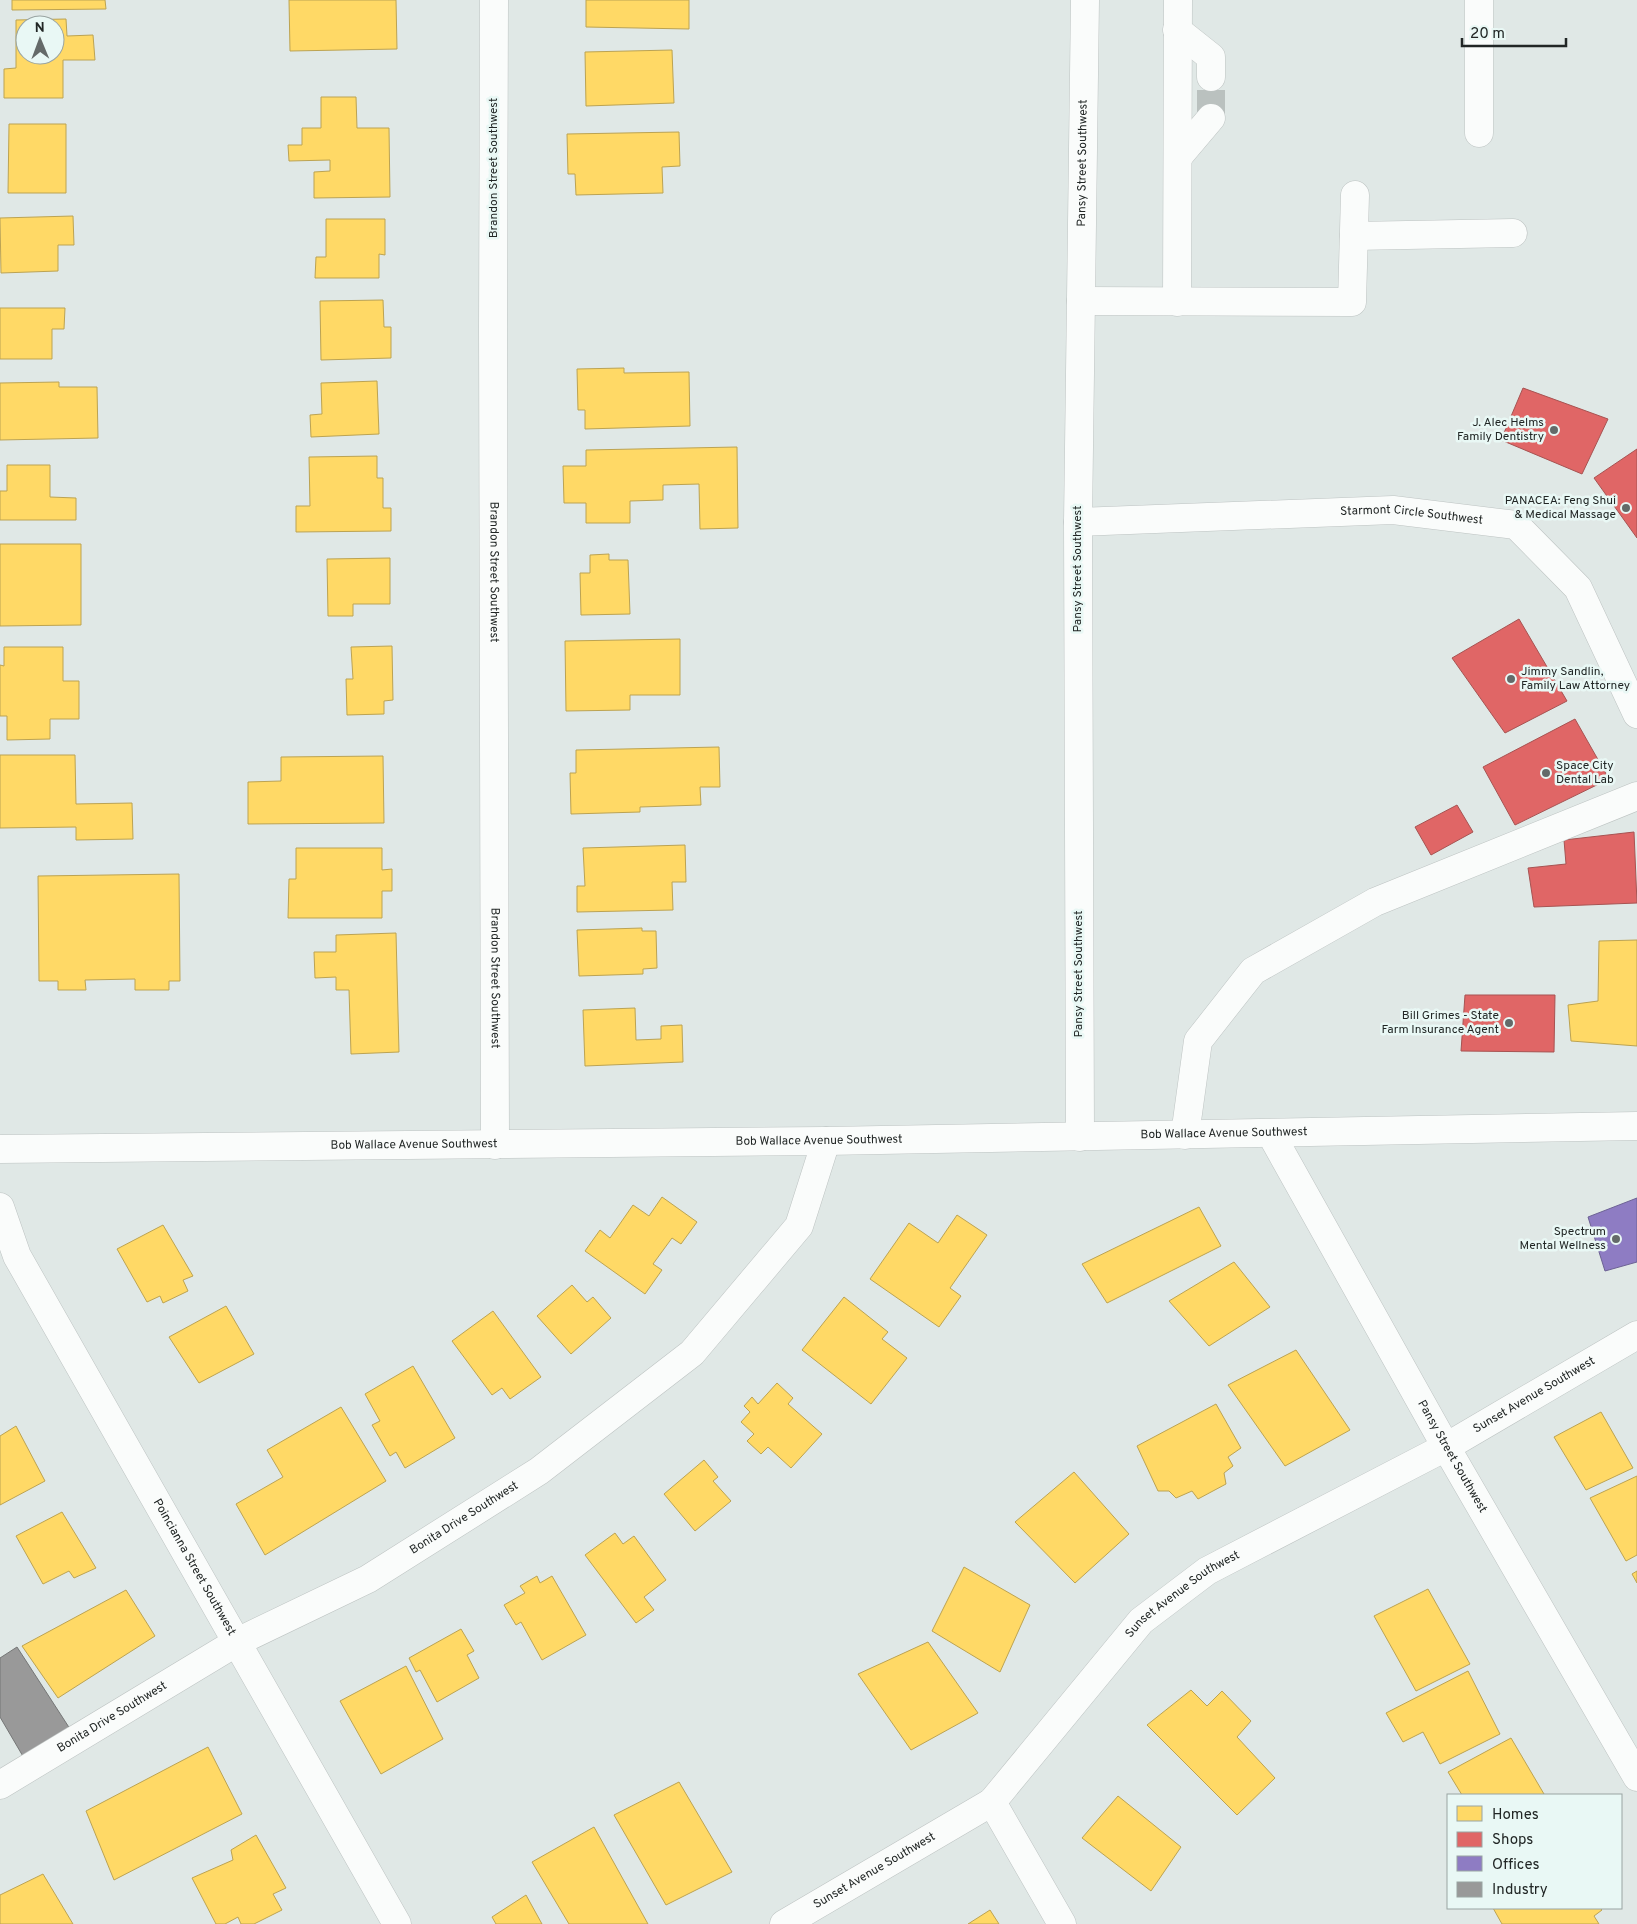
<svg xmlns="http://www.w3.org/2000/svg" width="1637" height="1924" font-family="Overpass,sans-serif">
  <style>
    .homes { fill: #ffd966; stroke: #bca352; fill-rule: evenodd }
    .shops { fill: #e06666; stroke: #a75352 }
    .offices { fill: #8e7cc3; stroke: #6d6294 }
    .industry { fill: #999; stroke: #757676 }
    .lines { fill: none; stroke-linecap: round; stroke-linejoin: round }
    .minor-tunnel { stroke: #bac1bf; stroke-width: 28; stroke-dasharray: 28 14; stroke-linecap: butt }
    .minor-casing { stroke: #bdc3c2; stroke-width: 29 }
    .major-casing { stroke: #bdc3c2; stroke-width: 29 }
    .minor { stroke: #fafcfb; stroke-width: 28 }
    .major { stroke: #fafcfb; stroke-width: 28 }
    .poi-dot { fill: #646a69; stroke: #e9f8f5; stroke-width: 2 }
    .labels { text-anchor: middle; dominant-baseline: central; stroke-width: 5; stroke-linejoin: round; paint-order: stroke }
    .street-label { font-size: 12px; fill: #212625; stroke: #e9f8f5 }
    .poi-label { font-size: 12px; fill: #212625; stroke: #e9f8f5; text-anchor: end }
  </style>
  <rect width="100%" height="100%" fill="#e0e8e6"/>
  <g class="homes">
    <path d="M12,0H105L106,9L12,10Z"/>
    <path d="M289,0H396L397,49L290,51Z"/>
    <path d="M586,0H689V29L586,27Z"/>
    <path d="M66,19L67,36L93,35L95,60H63V98H4V69L16,68V20ZM25,25H55V55H25Z"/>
    <path d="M672,50L674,103L586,106L585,52Z"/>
    <path d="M321,97H356L357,128H389L390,197L314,198V172L330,171V160L289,161L288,145H302V128H321Z"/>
    <path d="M9,124H66V193H8Z"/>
    <path d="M679,132L680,166L662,167L663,193L576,195L575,174H568L567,134Z"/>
    <path d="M73,216L74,245H58V271L1,273L0,218Z"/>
    <path d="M326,219H385V255L379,254V278H315L316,257H326Z"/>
    <path d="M383,300L384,327H391V358L321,360L320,301Z"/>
    <path d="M0,308H65L64,329H52V359H0Z"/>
    <path d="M624,368V373L689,372L690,426L585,429V410H578L577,369Z"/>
    <path d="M377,381L379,434L311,437L310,415L322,414L321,383Z"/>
    <path d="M59,382V387H97L98,438L0,440V383Z"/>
    <path d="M737,447L738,528L700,529L699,484L663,485V500L630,501V523H586V503H564L563,466H586V450Z"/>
    <path d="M377,456V478H383V508H391V531L296,532V506H310L309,457Z"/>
    <path d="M7,465H50V497L76,498V520H0V491H7Z"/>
    <path d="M0,544H81V625L0,626Z"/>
    <path d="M609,554V560H628L630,614L581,615L580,573H590V555Z"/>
    <path d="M390,558V604H353V616H328L327,559Z"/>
    <path d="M680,639V695H630V710L566,711L565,641Z"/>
    <path d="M392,646L393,700L384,701V714L347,715L346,679H353L351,647Z"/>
    <path d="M4,647H63V681H79V719H50V739L7,740V716H0V665L4,666Z"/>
    <path d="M719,747L720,787H700L701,805L640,807V812L571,814L570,773H576V750Z"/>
    <path d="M0,755H75L76,804L132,803L133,839L76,840V827L0,828Z"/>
    <path d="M383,756L384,823L248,824V782L281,781V757Z"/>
    <path d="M685,845L686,882H672L673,910L577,912V886H585L583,848Z"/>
    <path d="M296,848H382V870L392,869V891H382V918H288L289,879H296Z"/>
    <path d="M179,874L180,981H169V990H135V979L85,980L86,990H58V981H39L38,876Z"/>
    <path d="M642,928V931H656L657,968L643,969V974L579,976L577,930Z"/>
    <path d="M396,933L399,1052L351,1054L349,990H336V977L315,978L314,952H336V935Z"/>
    <path d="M1637,940V1046L1571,1041L1568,1005L1598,1001L1599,941Z"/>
    <path d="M635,1008L636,1040L661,1039V1026L682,1025L683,1062L585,1066L583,1010Z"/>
    <path d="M662,1197L697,1222L681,1244L672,1238L653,1264L662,1270L645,1294L585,1251L600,1230L610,1238L633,1205L649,1216Z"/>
    <path d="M1199,1207L1221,1246L1107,1303L1082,1264Z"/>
    <path d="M957,1215L987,1235L950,1288L961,1296L939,1327L870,1279L909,1223L938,1243Z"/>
    <path d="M163,1225L193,1276L183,1280L188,1291L163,1303L160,1296L147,1302L117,1249Z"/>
    <path d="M1234,1262L1270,1307L1209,1346L1169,1301Z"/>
    <path d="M572,1285L587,1302L593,1297L611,1318L571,1354L537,1316Z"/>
    <path d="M844,1297L888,1332L882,1339L907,1358L871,1404L802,1350Z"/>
    <path d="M226,1306L254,1354L199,1383L169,1337Z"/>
    <path d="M493,1311L541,1377L510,1399L502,1388L492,1395L452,1341Z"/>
    <path d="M1296,1350L1350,1430L1285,1466L1228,1385Z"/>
    <path d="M413,1366L455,1438L405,1468L396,1452L390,1456L372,1425L380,1421L365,1394Z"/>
    <path d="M777,1383L793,1398L788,1404L822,1434L791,1468L768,1447L761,1454L747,1441L754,1434L741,1422L750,1412L744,1406L752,1397L758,1404Z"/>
    <path d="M1216,1404L1241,1448L1228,1457L1233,1466L1224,1473L1226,1484L1198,1499L1192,1491L1176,1498L1169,1491H1158L1137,1446Z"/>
    <path d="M341,1407L386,1481L265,1555L236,1504L283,1477L267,1450Z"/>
    <path d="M1601,1412L1633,1468L1586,1490L1554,1437Z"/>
    <path d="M16,1426L45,1481L0,1505V1436Z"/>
    <path d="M704,1460L718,1477L713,1481L731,1501L695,1531L664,1494Z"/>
    <path d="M1074,1472L1129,1534L1075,1583L1015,1522Z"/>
    <path d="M1637,1476V1555L1626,1561L1590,1498Z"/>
    <path d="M62,1512L96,1568L74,1578L69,1571L43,1584L16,1536Z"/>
    <path d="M615,1533L623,1544L634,1536L666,1580L644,1597L654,1610L636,1623L585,1555Z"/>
    <path d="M964,1567L1030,1605L1000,1672L932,1631Z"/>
    <path d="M1637,1571V1583L1632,1574Z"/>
    <path d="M537,1576L540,1583L552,1576L586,1635L542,1660L521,1622L516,1625L504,1605L525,1593L520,1586Z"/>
    <path d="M1428,1589L1470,1664L1416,1691L1374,1616Z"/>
    <path d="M126,1590L155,1636L58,1698L22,1646Z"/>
    <path d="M461,1629L474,1651L467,1655L479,1678L437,1702L420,1670L416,1672L409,1658Z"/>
    <path d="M928,1642L978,1713L911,1750L858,1674Z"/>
    <path d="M406,1666L443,1739L381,1774L340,1701Z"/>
    <path d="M1468,1671L1500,1734L1440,1764L1423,1732L1403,1742L1386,1713Z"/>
    <path d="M1191,1690L1207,1706L1222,1691L1251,1721L1237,1737L1275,1778L1237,1815L1147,1725Z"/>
    <path d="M1511,1738L1544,1794L1541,1795H1462L1448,1772Z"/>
    <path d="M208,1747L242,1814L114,1880L86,1811Z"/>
    <path d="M679,1782L732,1872L666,1905L614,1815Z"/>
    <path d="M1118,1796L1181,1847L1151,1891L1082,1838Z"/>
    <path d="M594,1827L648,1924H569L532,1862Z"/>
    <path d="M256,1835L286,1888L273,1894L282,1910L254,1924H241L238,1917L225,1924H216L192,1878L233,1860L231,1850Z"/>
    <path d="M43,1874L73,1924H0V1895Z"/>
    <path d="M526,1895L542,1924H496L492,1917Z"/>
    <path d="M1493,1908H1600L1602,1910L1594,1916L1599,1924H1502Z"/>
    <path d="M990,1910L999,1924H968Z"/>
  </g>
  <g class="shops">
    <path d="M1523,388L1608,419L1582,474L1501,440Z"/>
    <path d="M1637,449V538L1594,478Z"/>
    <path d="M1519,619L1567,701L1505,733L1452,658Z"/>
    <path d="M1575,719L1609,779L1515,825L1483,767Z"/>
    <path d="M1457,805L1473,832L1431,855L1415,827Z"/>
    <path d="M1634,832L1637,903L1534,907L1528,868L1566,864L1564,840Z"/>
    <path d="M1465,995H1555L1554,1052L1461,1051Z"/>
  </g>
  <path class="offices" d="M1637,1198V1262L1605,1271L1588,1217Z"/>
  <path class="industry" d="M17,1647L72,1732L24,1758L0,1717V1658Z"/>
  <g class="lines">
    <path class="minor-tunnel" d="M1211,118V77"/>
    <g class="minor-casing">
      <g id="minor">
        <path id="s1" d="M494,0L493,330L495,1145"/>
        <path d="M1479,0V133"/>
        <path d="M1177,30L1211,57V77"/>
        <path d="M1178,157L1211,118"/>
        <path d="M1354,236L1513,233"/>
        <path d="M1081,301L1352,302L1355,195"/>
        <path d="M1177,302L1178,0"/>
        <path id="s2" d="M1078,522L1393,510L1516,525L1578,588L1637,714"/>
        <path id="s3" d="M1271,1134L1446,1447L1637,1777"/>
        <path d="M1185,1135L1198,1041L1253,971L1375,902L1637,796"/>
        <path id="s4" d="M1080,1137L1078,522L1085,0"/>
        <path id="s5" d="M0,1207L17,1256L397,1924"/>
        <path id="s6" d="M0,1785L237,1642L368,1579L539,1471L692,1353L799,1226L826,1141"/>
        <path d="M992,1802L1062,1924"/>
        <path id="s7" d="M784,1924L992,1802L1141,1621L1207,1571L1446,1447L1637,1335"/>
      </g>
    </g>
    <g class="major-casing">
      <g id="major">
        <path id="s8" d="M0,1149L826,1141L1637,1126"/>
      </g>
    </g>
    <use href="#minor" class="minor"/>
    <use href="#major" class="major"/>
  </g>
  <g class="poi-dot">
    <circle cx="1554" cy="430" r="5"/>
    <circle cx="1626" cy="508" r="5"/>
    <circle cx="1511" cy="679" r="5"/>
    <circle cx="1546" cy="773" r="5"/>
    <circle cx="1509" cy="1023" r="5"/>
    <circle cx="1616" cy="1239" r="5"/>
  </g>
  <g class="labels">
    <g class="street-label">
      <text stroke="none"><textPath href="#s4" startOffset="974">Pansy Street Southwest</textPath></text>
      <text transform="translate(494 168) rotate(-90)">Brandon Street Southwest</text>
      <text stroke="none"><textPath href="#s2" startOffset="334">Starmont Circle Southwest</textPath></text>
      <text transform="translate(1078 569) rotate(-90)">Pansy Street Southwest</text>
      <text stroke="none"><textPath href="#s1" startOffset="572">Brandon Street Southwest</textPath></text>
      <text transform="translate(1079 974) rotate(-90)">Pansy Street Southwest</text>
      <text stroke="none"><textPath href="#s1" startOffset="978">Brandon Street Southwest</textPath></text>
      <text stroke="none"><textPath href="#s8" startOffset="1224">Bob Wallace Avenue Southwest</textPath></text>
      <text stroke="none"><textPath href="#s8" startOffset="819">Bob Wallace Avenue Southwest</textPath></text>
      <text stroke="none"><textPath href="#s8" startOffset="414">Bob Wallace Avenue Southwest</textPath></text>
      <text stroke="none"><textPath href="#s7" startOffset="930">Sunset Avenue Southwest</textPath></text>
      <text stroke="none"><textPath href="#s3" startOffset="370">Pansy Street Southwest</textPath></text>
      <text stroke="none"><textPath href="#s6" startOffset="536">Bonita Drive Southwest</textPath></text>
      <text stroke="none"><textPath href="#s5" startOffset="410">Poincianna Street Southwest</textPath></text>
      <text stroke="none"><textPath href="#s7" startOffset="525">Sunset Avenue Southwest</textPath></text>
      <text stroke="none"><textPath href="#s6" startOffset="131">Bonita Drive Southwest</textPath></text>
      <text stroke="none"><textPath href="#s7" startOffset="105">Sunset Avenue Southwest</textPath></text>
    </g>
    <g class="poi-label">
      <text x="1544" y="423">J. Alec Helms<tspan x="1544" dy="14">Family Dentistry</tspan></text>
      <text x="1616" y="501">PANACEA: Feng Shui<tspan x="1616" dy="14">&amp; Medical Massage</tspan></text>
      <text x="1521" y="672" text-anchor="start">Jimmy Sandlin,<tspan x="1521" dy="14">Family Law Attorney</tspan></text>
      <text x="1556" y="766" text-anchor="start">Space City<tspan x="1556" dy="14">Dental Lab</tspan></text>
      <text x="1499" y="1016">Bill Grimes - State<tspan x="1499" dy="14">Farm Insurance Agent</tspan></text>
      <text x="1606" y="1232">Spectrum<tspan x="1606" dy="14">Mental Wellness</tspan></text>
    </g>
  </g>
  <rect x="1447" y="1794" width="175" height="115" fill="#e9f8f5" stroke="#99a4a2"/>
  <rect x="1457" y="1806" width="25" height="15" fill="#ffd966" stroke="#99a4a2"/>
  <text x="1492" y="1819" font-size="15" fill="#212625">Homes</text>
  <rect x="1457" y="1832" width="25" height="15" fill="#e06666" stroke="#99a4a2"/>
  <text x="1492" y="1844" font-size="15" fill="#212625">Shops</text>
  <rect x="1457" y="1856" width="25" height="15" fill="#8e7cc3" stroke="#99a4a2"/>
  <text x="1492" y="1869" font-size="15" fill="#212625">Offices</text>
  <rect x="1457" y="1882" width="25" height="15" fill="#999999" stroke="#99a4a2"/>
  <text x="1492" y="1894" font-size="15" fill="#212625">Industry</text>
  <g transform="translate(40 40) rotate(359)"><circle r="24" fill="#e9f8f5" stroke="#99a4a2"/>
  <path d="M0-4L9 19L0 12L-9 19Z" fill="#646a69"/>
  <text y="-8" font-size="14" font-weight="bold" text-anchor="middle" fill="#212625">N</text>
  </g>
  <path d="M1462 38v8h104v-8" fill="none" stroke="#212625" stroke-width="2.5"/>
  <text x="1470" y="38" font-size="15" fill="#212625" stroke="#e9f8f5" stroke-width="4" paint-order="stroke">20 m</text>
</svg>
